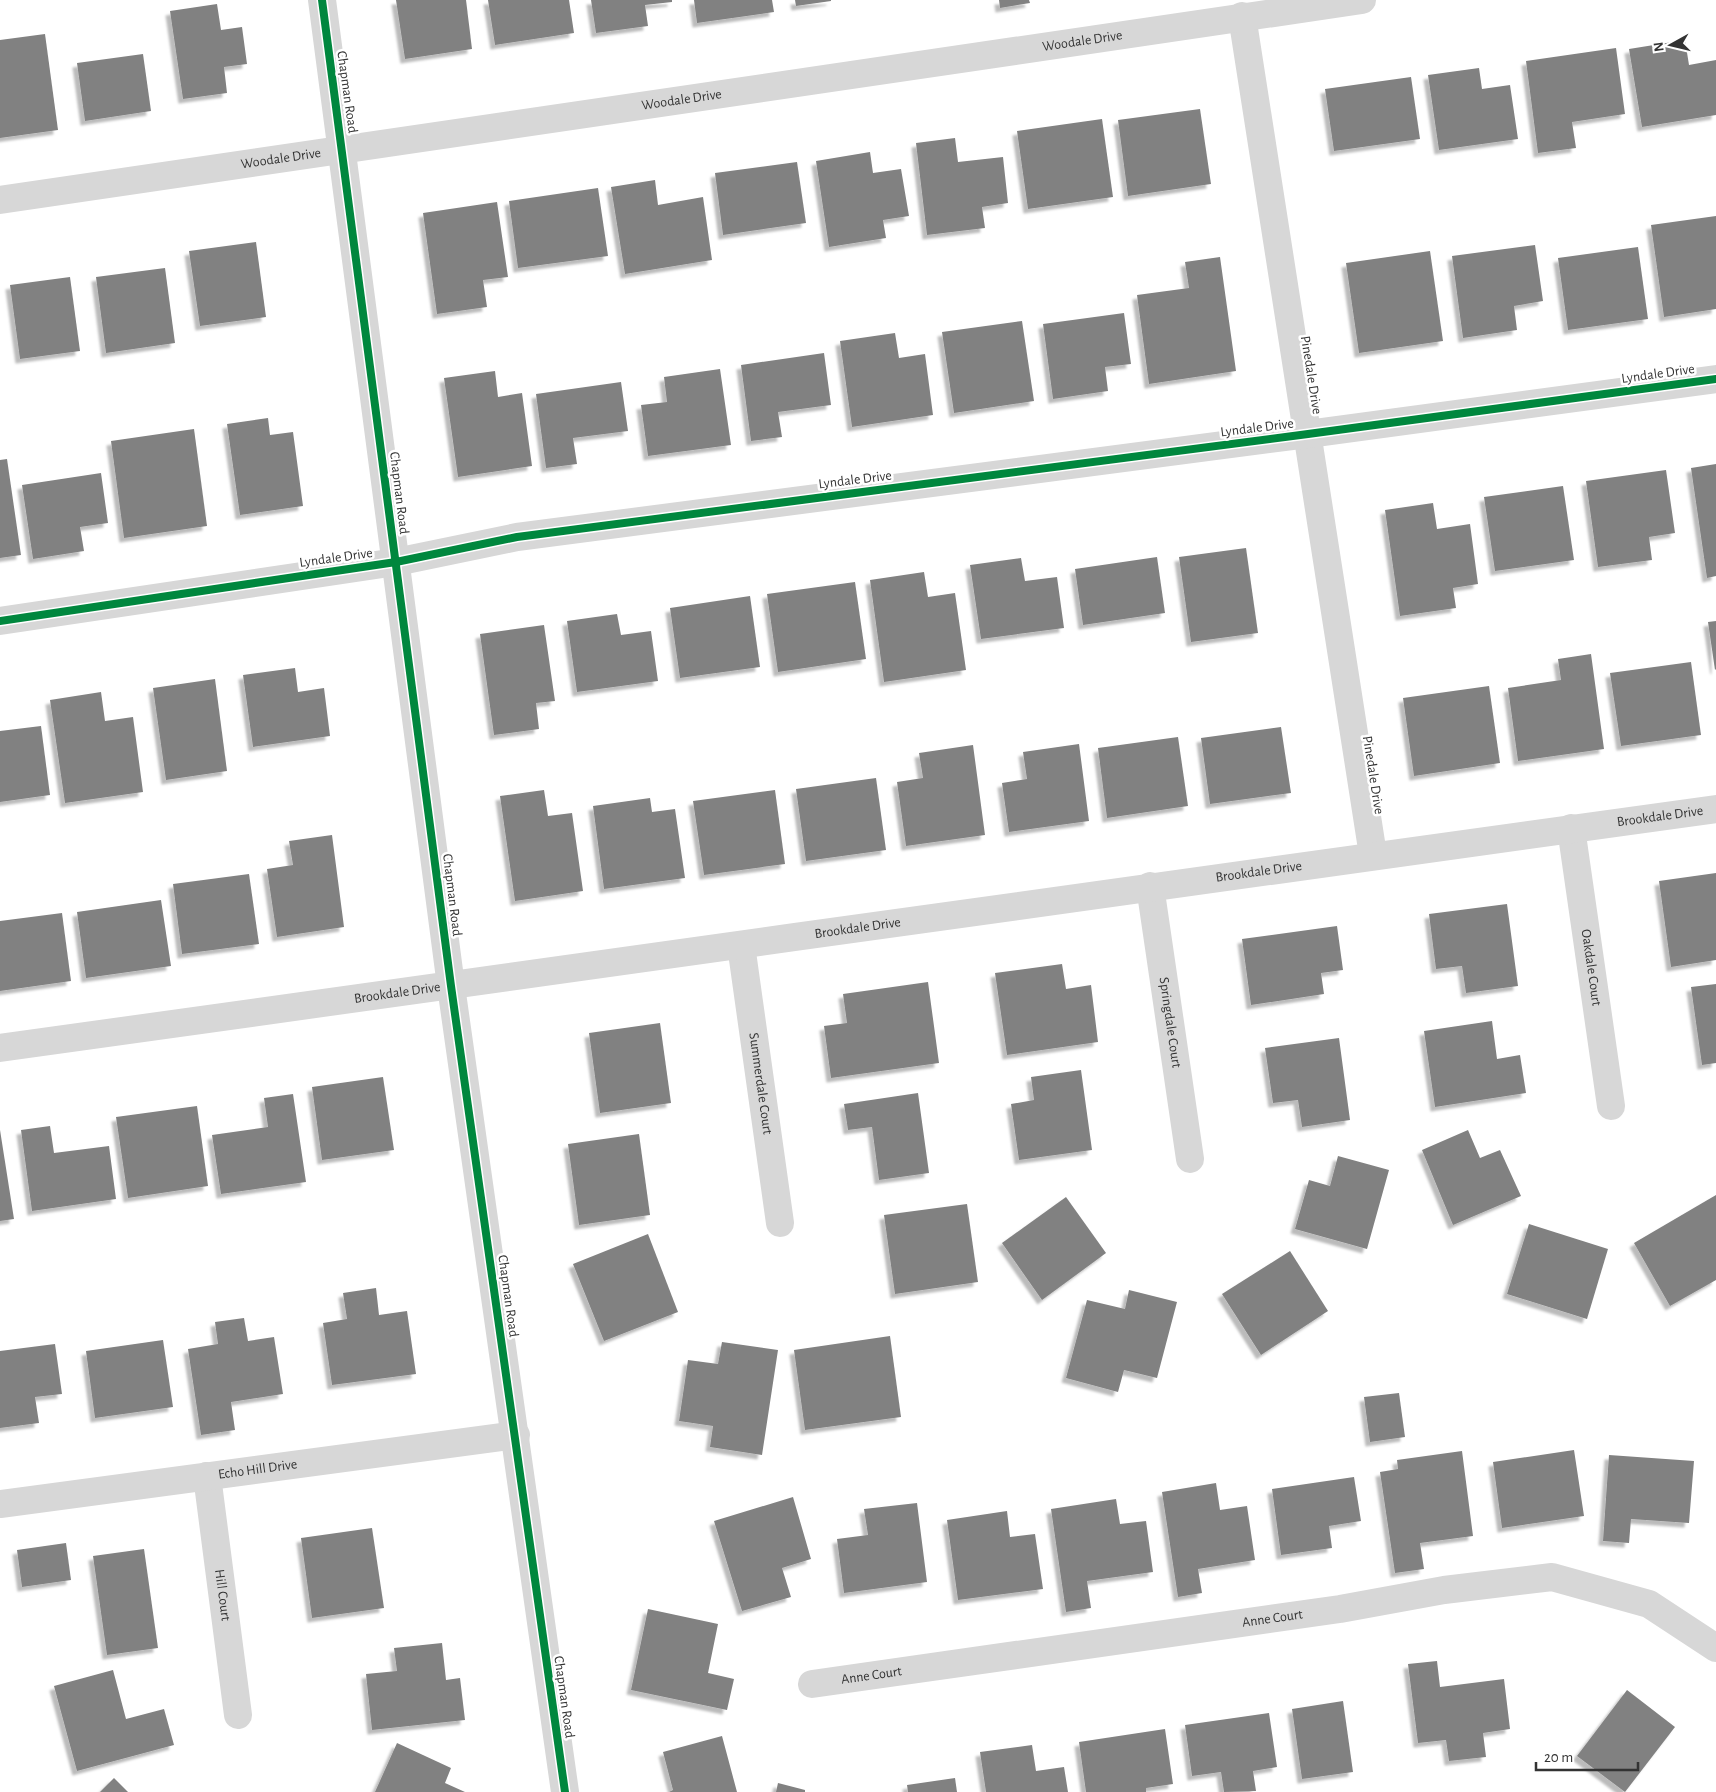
<svg xmlns="http://www.w3.org/2000/svg" width="1716" height="1792" font-family="'Alegreya Sans',sans-serif">
  <style>
    .building { fill: #818181; filter: url(#shadow) }
    .lines { fill: none; stroke-linecap: round; stroke-linejoin: round }
    .minor { stroke: #d7d7d7; stroke-width: 28 }
    .cycleway-casing { stroke: #fff; stroke-width: 11 }
    .cycleway { stroke: #00873e; stroke-width: 8 }
    .labels { text-anchor: middle; dominant-baseline: central; stroke-width: 5; stroke-linejoin: round; paint-order: stroke }
    .street-label { font-size: 14px; fill: #333; stroke: #fff }
  </style>
  <defs>
    <filter id="shadow"><feDropShadow dx="-4.5" dy="4.5" stdDeviation="1" flood-color="#0004"/></filter>
  </defs>
  <rect width="100%" height="100%" fill="#fff"/>
  <g class="building">
    <path d="M396,0H466L472,49L405,59Z"/>
    <path d="M488,0H569L574,33L495,45Z"/>
    <path d="M591,0H672V2L645,5L648,26L596,33Z"/>
    <path d="M694,0H772L774,12L697,23Z"/>
    <path d="M795,0H831V1L796,6Z"/>
    <path d="M999,0H1029L1030,3L1000,8Z"/>
    <path d="M217,4L221,30L242,27L247,64L224,67L227,93L183,99L170,11Z"/>
    <path d="M45,34L58,130L0,138V40Z"/>
    <path d="M1685,40L1689,65L1716,60V115L1642,127L1629,49Z"/>
    <path d="M1616,48L1625,114L1572,122L1576,148L1538,153L1526,61Z"/>
    <path d="M143,54L151,111L85,121L77,63Z"/>
    <path d="M1479,68L1482,89L1510,85L1518,139L1439,150L1428,75Z"/>
    <path d="M1411,77L1420,139L1334,151L1325,89Z"/>
    <path d="M1200,109L1211,184L1128,196L1118,120Z"/>
    <path d="M1102,119L1113,197L1028,209L1017,131Z"/>
    <path d="M955,138L958,162L1003,157L1008,203L982,207L985,228L927,235L916,143Z"/>
    <path d="M870,152L873,173L901,169L909,216L883,220L886,238L829,247L816,161Z"/>
    <path d="M797,162L806,223L723,235L715,173Z"/>
    <path d="M655,180L658,205L703,197L712,260L625,274L611,187Z"/>
    <path d="M598,188L608,256L518,268L509,201Z"/>
    <path d="M497,202L508,277L483,280L487,307L437,314L423,213Z"/>
    <path d="M1716,216V309L1664,317L1651,225Z"/>
    <path d="M256,242L266,317L200,326L189,251Z"/>
    <path d="M1535,245L1543,301L1514,306L1517,330L1463,338L1452,256Z"/>
    <path d="M1638,247L1648,319L1568,330L1558,258Z"/>
    <path d="M1430,251L1443,341L1359,353L1346,263Z"/>
    <path d="M1220,257L1236,371L1149,384L1137,295L1189,288L1185,262Z"/>
    <path d="M165,268L175,343L106,353L96,277Z"/>
    <path d="M70,277L80,351L20,359L10,285Z"/>
    <path d="M1124,313L1131,364L1105,367L1108,391L1053,399L1043,324Z"/>
    <path d="M1022,321L1034,401L954,413L942,332Z"/>
    <path d="M895,333L899,358L925,354L933,415L852,427L840,341Z"/>
    <path d="M824,353L831,405L778,412L782,437L751,441L741,365Z"/>
    <path d="M720,369L731,445L648,456L641,405L667,402L664,377Z"/>
    <path d="M495,371L498,397L522,393L532,466L458,477L444,378Z"/>
    <path d="M621,382L628,431L573,438L577,464L546,468L536,394Z"/>
    <path d="M268,418L270,435L293,432L303,506L240,515L227,424Z"/>
    <path d="M194,429L207,526L124,538L111,441Z"/>
    <path d="M7,459L21,555L0,558V460Z"/>
    <path d="M1716,464V576L1707,578L1691,468Z"/>
    <path d="M1666,470L1675,533L1649,537L1652,560L1598,567L1586,481Z"/>
    <path d="M101,473L108,523L80,527L84,551L33,559L22,485Z"/>
    <path d="M1563,486L1574,560L1495,571L1484,497Z"/>
    <path d="M1433,503L1437,529L1470,524L1478,584L1453,588L1456,608L1400,616L1385,510Z"/>
    <path d="M1246,548L1258,633L1191,642L1179,557Z"/>
    <path d="M1157,557L1165,613L1083,625L1075,569Z"/>
    <path d="M1021,558L1025,581L1057,577L1064,628L981,639L970,565Z"/>
    <path d="M924,572L928,597L955,593L966,670L884,682L870,580Z"/>
    <path d="M855,582L866,659L778,672L767,594Z"/>
    <path d="M750,596L760,667L680,678L670,608Z"/>
    <path d="M617,614L621,635L651,631L658,681L577,692L567,621Z"/>
    <path d="M1716,621V669L1715,670L1708,622Z"/>
    <path d="M544,625L555,701L536,703L539,729L494,735L480,634Z"/>
    <path d="M1591,654L1604,749L1518,761L1508,688L1561,680L1558,659Z"/>
    <path d="M1691,662L1701,735L1621,746L1610,673Z"/>
    <path d="M295,668L298,692L324,688L330,736L253,747L243,675Z"/>
    <path d="M215,679L227,771L166,780L153,688Z"/>
    <path d="M1489,686L1500,763L1414,776L1403,698Z"/>
    <path d="M101,692L105,721L133,717L143,792L65,803L50,700Z"/>
    <path d="M41,726L50,795L0,802V731Z"/>
    <path d="M1281,727L1291,793L1210,804L1201,738Z"/>
    <path d="M1178,737L1188,806L1107,818L1098,748Z"/>
    <path d="M1079,744L1089,821L1009,832L1002,783L1027,779L1023,752Z"/>
    <path d="M973,745L985,835L906,846L897,782L923,778L919,753Z"/>
    <path d="M876,778L886,850L806,861L796,789Z"/>
    <path d="M544,790L548,816L572,813L583,891L515,901L500,796Z"/>
    <path d="M775,790L785,864L704,875L693,801Z"/>
    <path d="M650,798L652,812L675,809L685,878L604,889L593,806Z"/>
    <path d="M332,835L344,927L277,937L267,869L293,865L289,841Z"/>
    <path d="M1716,873V960L1671,967L1659,881Z"/>
    <path d="M249,874L259,944L182,954L173,884Z"/>
    <path d="M161,900L171,966L86,978L77,912Z"/>
    <path d="M1507,904L1518,986L1466,993L1462,966L1436,969L1429,914Z"/>
    <path d="M62,913L71,981L0,991V921Z"/>
    <path d="M1337,926L1343,970L1321,973L1324,994L1251,1005L1242,939Z"/>
    <path d="M1062,964L1066,989L1091,985L1098,1042L1007,1055L995,973Z"/>
    <path d="M928,982L939,1063L831,1078L824,1026L847,1023L843,994Z"/>
    <path d="M1716,984V1063L1702,1065L1691,987Z"/>
    <path d="M1492,1021L1497,1059L1520,1055L1526,1093L1435,1107L1424,1031Z"/>
    <path d="M660,1023L671,1103L600,1113L589,1033Z"/>
    <path d="M1339,1038L1350,1120L1302,1127L1298,1100L1273,1103L1265,1048Z"/>
    <path d="M1081,1070L1092,1150L1019,1160L1011,1104L1034,1100L1031,1077Z"/>
    <path d="M383,1077L394,1150L322,1160L312,1087Z"/>
    <path d="M918,1093L929,1173L879,1180L872,1127L848,1130L844,1104Z"/>
    <path d="M293,1094L306,1182L221,1194L212,1135L268,1127L264,1098Z"/>
    <path d="M197,1106L208,1186L128,1198L116,1117Z"/>
    <path d="M50,1126L54,1153L109,1146L116,1199L32,1211L21,1130Z"/>
    <path d="M0,1130L14,1219L0,1221Z"/>
    <path d="M1468,1130L1480,1158L1500,1150L1521,1196L1453,1225L1422,1150Z"/>
    <path d="M639,1134L650,1215L579,1225L568,1144Z"/>
    <path d="M1338,1156L1389,1170L1367,1249L1295,1229L1309,1180L1330,1186Z"/>
    <path d="M1716,1195V1280L1670,1306L1634,1243Z"/>
    <path d="M1066,1197L1106,1253L1042,1300L1002,1243Z"/>
    <path d="M967,1204L978,1282L895,1294L884,1215Z"/>
    <path d="M1529,1224L1608,1249L1587,1319L1507,1294Z"/>
    <path d="M648,1234L678,1312L604,1341L573,1264Z"/>
    <path d="M1290,1251L1328,1311L1261,1355L1222,1294Z"/>
    <path d="M376,1288L379,1315L407,1311L416,1374L332,1385L323,1323L347,1319L343,1293Z"/>
    <path d="M1129,1290L1177,1302L1157,1378L1124,1370L1118,1392L1066,1378L1087,1300L1125,1309Z"/>
    <path d="M244,1318L248,1341L274,1337L283,1394L231,1402L235,1430L201,1435L188,1349L218,1344L215,1322Z"/>
    <path d="M890,1336L901,1417L805,1430L794,1350Z"/>
    <path d="M163,1340L173,1407L95,1418L86,1351Z"/>
    <path d="M722,1342L778,1350L762,1455L710,1447L713,1426L679,1421L688,1360L718,1364Z"/>
    <path d="M55,1344L62,1394L35,1397L39,1423L0,1428V1351Z"/>
    <path d="M1399,1393L1405,1437L1370,1442L1364,1397Z"/>
    <path d="M1574,1450L1584,1516L1502,1528L1493,1462Z"/>
    <path d="M1462,1451L1473,1536L1420,1543L1424,1569L1395,1573L1380,1472L1398,1469L1397,1460Z"/>
    <path d="M1609,1455L1694,1461L1689,1523L1631,1519L1629,1543L1603,1541Z"/>
    <path d="M1354,1477L1361,1521L1329,1526L1332,1548L1281,1555L1272,1489Z"/>
    <path d="M1216,1483L1220,1510L1247,1506L1255,1560L1198,1569L1202,1593L1178,1597L1162,1492Z"/>
    <path d="M793,1497L811,1559L782,1568L791,1597L742,1611L714,1521Z"/>
    <path d="M1116,1499L1120,1524L1146,1521L1153,1572L1087,1581L1091,1608L1066,1612L1051,1509Z"/>
    <path d="M917,1503L927,1582L844,1593L837,1539L868,1535L864,1509Z"/>
    <path d="M1007,1511L1010,1537L1035,1534L1043,1589L958,1600L947,1520Z"/>
    <path d="M372,1528L384,1608L312,1618L301,1538Z"/>
    <path d="M66,1543L71,1580L22,1587L17,1550Z"/>
    <path d="M144,1549L158,1648L107,1655L93,1556Z"/>
    <path d="M648,1609L718,1624L708,1673L734,1679L727,1710L631,1690Z"/>
    <path d="M442,1643L446,1680L460,1678L465,1720L372,1730L366,1674L397,1671L394,1648Z"/>
    <path d="M1437,1661L1440,1687L1504,1679L1510,1729L1483,1733L1486,1757L1449,1761L1446,1740L1418,1743L1408,1664Z"/>
    <path d="M113,1670L126,1719L164,1709L174,1745L77,1771L54,1686Z"/>
    <path d="M1627,1690L1675,1727L1625,1792L1577,1756Z"/>
    <path d="M1343,1701L1353,1772L1302,1779L1292,1709Z"/>
    <path d="M1269,1713L1277,1767L1253,1771L1256,1791L1224,1792L1221,1772L1192,1776L1185,1725Z"/>
    <path d="M1165,1729L1173,1784L1146,1788V1792H1086L1079,1742Z"/>
    <path d="M722,1736L737,1792H669L673,1790L663,1752Z"/>
    <path d="M397,1743L451,1768L445,1783L465,1792H375Z"/>
    <path d="M1032,1745L1036,1771L1064,1767L1068,1792H986L980,1752Z"/>
    <path d="M114,1778L128,1792H100Z"/>
    <path d="M955,1778L957,1792H908L907,1785Z"/>
    <path d="M778,1783L805,1790V1792H776Z"/>
  </g>
  <g class="lines">
    <g class="minor">
      <path d="M322,0L451,986L565,1792"/>
      <path d="M1242,16L1373,855"/>
      <path id="s1" d="M0,200L1362,0"/>
      <path d="M0,621L396,562L517,537L1308,434L1716,379"/>
      <path id="s2" d="M1571,828L1611,1106"/>
      <path id="s3" d="M1150,886L1190,1159"/>
      <path id="s4" d="M741,945L780,1223"/>
      <path id="s5" d="M0,1048C572,970 1144,886 1716,809"/>
      <path id="s6" d="M207,1476L238,1715"/>
      <path id="s7" d="M0,1504L516,1435"/>
      <path id="s8" d="M812,1684L1340,1609L1444,1590L1552,1577L1649,1604L1716,1648"/>
    </g>
    <g class="cycleway-casing">
      <g id="cycleway">
        <path d="M322,0L451,986L565,1792"/>
        <path d="M0,621L396,562L517,537L1308,434L1716,379"/>
      </g>
    </g>
    <use href="#cycleway" class="cycleway"/>
  </g>
  <g class="labels">
    <g class="street-label">
      <text stroke="none"><textPath href="#s1" startOffset="1094">Woodale Drive</textPath></text>
      <text transform="translate(347 92) rotate(82)">Chapman Road</text>
      <text stroke="none"><textPath href="#s1" startOffset="689">Woodale Drive</textPath></text>
      <text stroke="none"><textPath href="#s1" startOffset="284">Woodale Drive</textPath></text>
      <text transform="translate(1658 374) rotate(-8)">Lyndale Drive</text>
      <text transform="translate(1311 375) rotate(81)">Pinedale Drive</text>
      <text transform="translate(1257 428) rotate(-7)">Lyndale Drive</text>
      <text transform="translate(855 480) rotate(-7)">Lyndale Drive</text>
      <text transform="translate(399 493) rotate(83)">Chapman Road</text>
      <text transform="translate(336 558) rotate(-8)">Lyndale Drive</text>
      <text transform="translate(1373 775) rotate(81)">Pinedale Drive</text>
      <text stroke="none"><textPath href="#s5" startOffset="1676">Brookdale Drive</textPath></text>
      <text stroke="none"><textPath href="#s5" startOffset="1271">Brookdale Drive</textPath></text>
      <text transform="translate(452 895) rotate(83)">Chapman Road</text>
      <text stroke="none"><textPath href="#s5" startOffset="866">Brookdale Drive</textPath></text>
      <text stroke="none"><textPath href="#s2" startOffset="141">Oakdale Court</textPath></text>
      <text stroke="none"><textPath href="#s5" startOffset="401">Brookdale Drive</textPath></text>
      <text stroke="none"><textPath href="#s3" startOffset="138">Springdale Court</textPath></text>
      <text stroke="none"><textPath href="#s4" startOffset="140">Summerdale Court</textPath></text>
      <text transform="translate(508 1296) rotate(82)">Chapman Road</text>
      <text stroke="none"><textPath href="#s7" startOffset="260">Echo Hill Drive</textPath></text>
      <text stroke="none"><textPath href="#s6" startOffset="120">Hill Court</textPath></text>
      <text stroke="none"><textPath href="#s8" startOffset="465">Anne Court</textPath></text>
      <text stroke="none"><textPath href="#s8" startOffset="60">Anne Court</textPath></text>
      <text transform="translate(564 1697) rotate(82)">Chapman Road</text>
    </g>
  </g>
  <g transform="translate(1671 45) rotate(262)" stroke="#ffffff" stroke-width="4" paint-order="stroke">
  <path d="M0-4L9 19L0 12L-9 19Z" fill="#333333"/>
  <text y="-8" font-size="14" font-weight="bold" text-anchor="middle" fill="#333333">N</text>
  </g>
  <path d="M1536 1762v8h102v-8" fill="none" stroke="#333333" stroke-width="2.5"/>
  <text x="1544" y="1762" font-size="15" fill="#333333" stroke="#ffffff" stroke-width="4" paint-order="stroke">20 m</text>
</svg>
